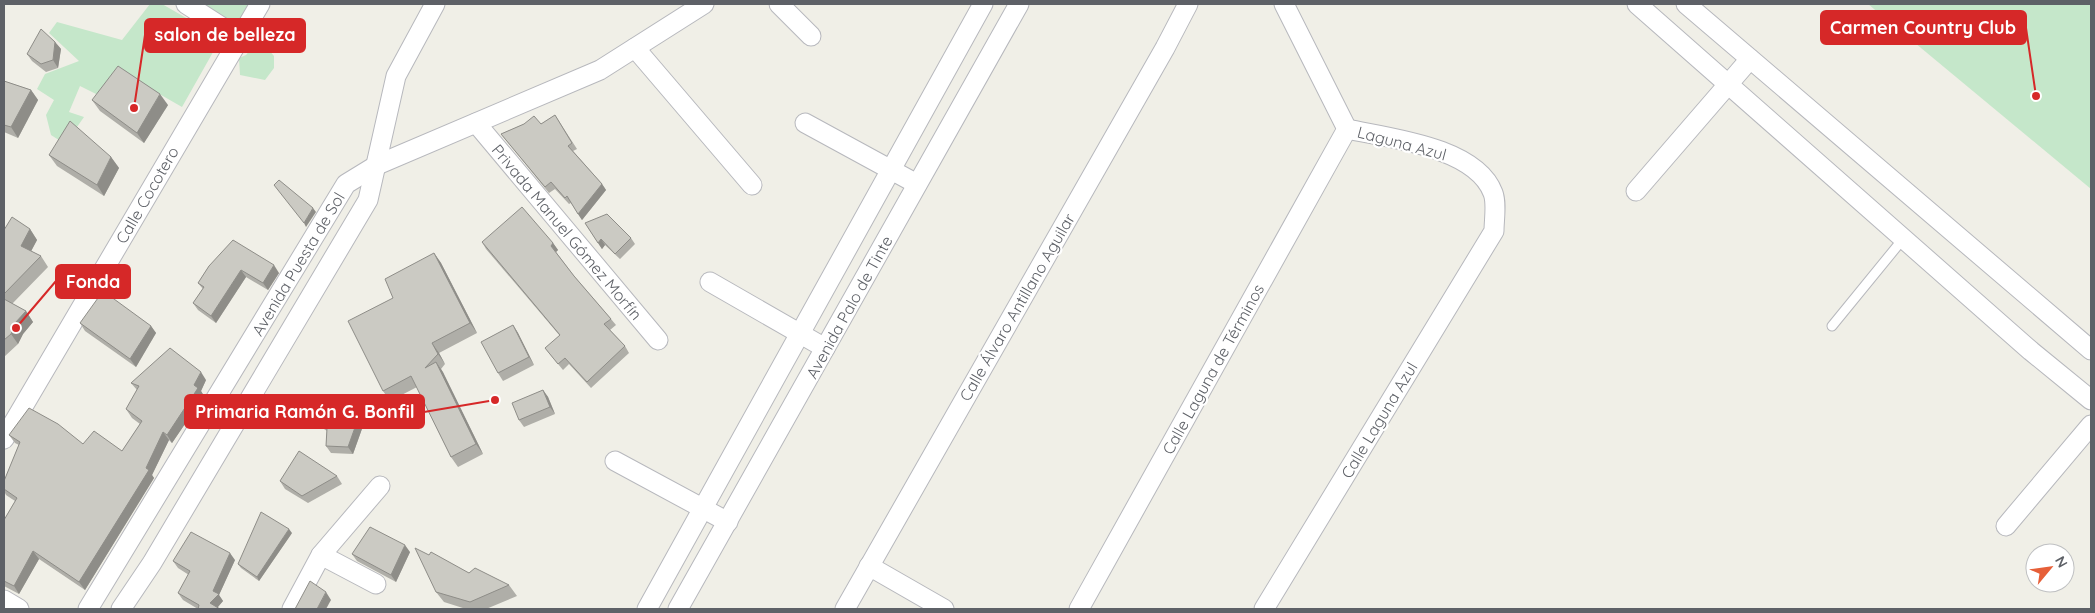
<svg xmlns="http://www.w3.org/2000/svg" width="2095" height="613" font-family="Quicksand,sans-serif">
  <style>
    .green { fill: #c5e7ca }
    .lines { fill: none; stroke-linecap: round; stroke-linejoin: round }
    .lane-casing { stroke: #b7b8bd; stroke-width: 11 }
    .street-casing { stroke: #b7b8bd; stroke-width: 21 }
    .lane { stroke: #fff; stroke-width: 9 }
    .street { stroke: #fff; stroke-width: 19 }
    .wall { fill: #afaea8 }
    .shaded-wall { fill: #8e8d88 }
    .building { fill: #cbcac3; stroke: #8e8d88 }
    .labels { text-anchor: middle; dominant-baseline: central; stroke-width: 4.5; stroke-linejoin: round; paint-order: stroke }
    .street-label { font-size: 16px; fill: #5e6167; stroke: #fff }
    .leader { fill: none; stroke: #d62828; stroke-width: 2 }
    .callout-dot { fill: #d62828; stroke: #fff; stroke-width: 2 }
    .callout { fill: #d62828; stroke: #d62828; stroke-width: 2 }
    .callout-label { font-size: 18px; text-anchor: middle; font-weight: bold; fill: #fff }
  </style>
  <rect width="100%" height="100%" fill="#f0efe7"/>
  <g class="green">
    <path d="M150,4H162L221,38L182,107L121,72L100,96L80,86L69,112L84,117L65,144L51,135L46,115L54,100L37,89L45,74L79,61L49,33L57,22L122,40Z"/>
    <path d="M187,4H258L239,37Z"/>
    <path d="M1868,4H2091V189Z"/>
    <path d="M255,34L274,56V68L265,80L240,75L239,58L246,55L252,48L251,41Z"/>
  </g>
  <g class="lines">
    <g class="lane-casing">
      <path id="lane" d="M1832,326L1903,239"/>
    </g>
    <g class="street-casing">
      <g id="street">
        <path d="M186,4L239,38"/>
        <path d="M779,4L811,36"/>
        <path d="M1284,4L1347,129"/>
        <path d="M1637,4L2031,351L2091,400"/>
        <path d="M1686,4L2091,350"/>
        <path d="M635,48L752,185"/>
        <path d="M476,123L658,340"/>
        <path d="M805,123L917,184"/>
        <path d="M1636,191L1750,59"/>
        <path d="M710,282L825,348"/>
        <path d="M4,439L260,4"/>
        <path d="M615,461L728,522"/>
        <path d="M2006,526L2091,425"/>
        <path d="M321,555L376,584"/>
        <path d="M869,566L944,609"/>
        <path d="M4,600L19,609"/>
        <path d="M88,609L346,184L377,165L600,70L704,4"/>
        <path d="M121,609L152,563L368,200L396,76L435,4"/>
        <path d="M292,609L321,555L380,486"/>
        <path d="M647,609L983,4"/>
        <path d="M678,609L1019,4"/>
        <path d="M845,609L1165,48L1188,4"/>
        <path d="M1079,609L1347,129"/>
        <path d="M1264,609L1494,231C1494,220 1497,203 1493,193C1476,147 1389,138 1347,129"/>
      </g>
    </g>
    <use href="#lane" class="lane"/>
    <use href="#street" class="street"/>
  </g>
  <g class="wall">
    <path d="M55,42L61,49L58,68L46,72L32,61L27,54Z"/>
    <path d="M4,81L31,90L38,100L18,138L4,132Z"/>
    <path d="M92,100L168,105L144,143L100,111Z"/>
    <path d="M555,115L577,149L573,151L602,184L606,190L582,220L571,203L569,204L555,189L549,193L501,134L524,124H541Z"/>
    <path d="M49,155L111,157L119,168L104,196L57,166Z"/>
    <path d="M585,223L631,238L635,244L620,259L605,245L602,249Z"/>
    <path d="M30,229L37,240L31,251L41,256L48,267L12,304L26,311L33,322L23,334L18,344L4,357V230Z"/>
    <path d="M482,242L553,243L558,250L556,252L574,276L611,319L616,325L610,330L625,346L629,353L591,388L569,364L563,370L545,348L560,336L486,249Z"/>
    <path d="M434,253L441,263L477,333L439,353L445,364L441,369L483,454L458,467L451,457L417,387L390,401L383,391Z"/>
    <path d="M209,266L279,273L268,290L246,277L216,323L198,310L193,303L203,289L198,283Z"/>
    <path d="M80,323L151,326L156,333L136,367L85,331Z"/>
    <path d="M513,325L518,333L534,365L503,381L498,373Z"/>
    <path d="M206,380L201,391L204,396L172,443L169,440L152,475L154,478L85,590L39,559L19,594L4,586V520L15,501L6,495L4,491V481L19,445L15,443L9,435L83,444L122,451L140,424L132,418L126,409L137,390L131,383Z"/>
    <path d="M543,390L548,397L555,414L524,427L519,420Z"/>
    <path d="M343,414L363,426L353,454L331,453L326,446L327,431L315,423L311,417Z"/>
    <path d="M337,476L342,484L308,503L285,489L280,481Z"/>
    <path d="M292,533L259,581L241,568L238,564Z"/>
    <path d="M410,552L396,582L357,561L352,554Z"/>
    <path d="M429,555L469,573L509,585L517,596L486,609H466L444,602L436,592Z"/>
    <path d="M235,560L219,595L223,601L218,607L198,609L183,600L178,593L189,575L178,568L173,561Z"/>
  </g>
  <g class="shaded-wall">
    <path d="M55,42L61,49L58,68L53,60Z"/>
    <path d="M31,90L38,100L18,138L11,127Z"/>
    <path d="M160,94L168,105L144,143L137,133Z"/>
    <path d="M111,157L119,168L104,196L97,185Z"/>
    <path d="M602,184L606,190L582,220L578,214Z"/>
    <path d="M313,208L316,212L306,227L304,223Z"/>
    <path d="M30,229L37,240L28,257L21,246Z"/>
    <path d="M601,239L605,245L602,249L598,243Z"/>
    <path d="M553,243L558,250L556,252L551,246Z"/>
    <path d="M434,253L441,263L477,333L470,323Z"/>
    <path d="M274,265L279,273L268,290L263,283Z"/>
    <path d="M241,270L246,277L216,323L211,316Z"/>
    <path d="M26,311L33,322L23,334L18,344L11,334L15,323Z"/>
    <path d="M513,325L518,333L534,365L529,357Z"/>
    <path d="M151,326L156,333L136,367L130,359Z"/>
    <path d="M432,343L439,353L445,364L438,354Z"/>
    <path d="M436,362L443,372L483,454L476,444Z"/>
    <path d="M201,372L206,380L201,391L204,396L172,443L167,435Z"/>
    <path d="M543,390L548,397L555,414L550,407Z"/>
    <path d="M358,419L363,426L353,454L348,447Z"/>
    <path d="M163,432L169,440L152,475L154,478L85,590L79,582L146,468Z"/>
    <path d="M289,529L292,533L259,581L257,577Z"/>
    <path d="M405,545L410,552L396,582L391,575Z"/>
    <path d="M33,551L39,559L19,594L14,586Z"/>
    <path d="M230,553L235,560L219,595L223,601L216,609L210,603L213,591Z"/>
    <path d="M326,592L331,600L326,609H317Z"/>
  </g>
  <g class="building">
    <path d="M41,29L55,42L53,60L41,64L27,54Z"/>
    <path d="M118,66L160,94L137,133L92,100Z"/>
    <path d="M4,81L31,90L11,127L4,125Z"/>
    <path d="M555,115L572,143L568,146L602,184L578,214L567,196L565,198L551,182L545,187L501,134L524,124L534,116L541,124Z"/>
    <path d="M70,121L111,157L97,185L49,155Z"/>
    <path d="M279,180L313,208L304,223L274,185Z"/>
    <path d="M522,207L553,243L551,246L574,276L611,319L604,324L625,346L587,382L565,358L558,364L545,348L560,335L482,242Z"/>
    <path d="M607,214L631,238L615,254L601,239L598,243L585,223Z"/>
    <path d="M12,217L30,229L21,246L41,256L4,294V230Z"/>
    <path d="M233,240L274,265L263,283L241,270L211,316L193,303L204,287L198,283L209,266Z"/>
    <path d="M434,253L470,323L432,343L438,354L425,368L436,362L476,444L451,457L411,376L383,391L348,321L393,298L385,279Z"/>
    <path d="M103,291L151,326L130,359L80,323Z"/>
    <path d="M4,299L26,311L15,323L11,334L4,340Z"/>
    <path d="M513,325L529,357L498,373L481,342Z"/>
    <path d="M170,348L201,372L194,385L198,388L167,435L163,432L146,468L149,470L79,582L33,551L14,586L4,581V520L17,498L4,489V481L20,442L9,435L29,408L58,424L83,444L94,431L122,451L142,421L126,409L139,386L131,383Z"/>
    <path d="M543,390L550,407L519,420L512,403Z"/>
    <path d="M323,400L343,414L346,411L358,419L348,447L326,446L327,428L311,417Z"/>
    <path d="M299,451L337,476L302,496L280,481Z"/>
    <path d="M261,512L289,529L257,577L238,564Z"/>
    <path d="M370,527L405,545L391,575L352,554Z"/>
    <path d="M191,532L230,553L213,591L219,594L210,603L220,609H198L199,605L178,593L190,571L173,561Z"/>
    <path d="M415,548L429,555L431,552L469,573L475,568L509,585L470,602L436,592Z"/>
    <path d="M310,581L326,592L317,609H295Z"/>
  </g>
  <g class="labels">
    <g class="street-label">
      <text transform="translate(1402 143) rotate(15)">Laguna Azul</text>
      <text transform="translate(147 195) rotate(-60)">Calle Cocotero</text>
      <text transform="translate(567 232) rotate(50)">Privada Manuel Gómez Morfín</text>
      <text transform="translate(298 264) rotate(-59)">Avenida Puesta de Sol</text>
      <text transform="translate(849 307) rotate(-61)">Avenida Palo de Tinte</text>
      <text transform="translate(1017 307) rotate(-60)">Calle Álvaro Antillano Aguilar</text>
      <text transform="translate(1213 369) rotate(-61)">Calle Laguna de Términos</text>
      <text transform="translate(1379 420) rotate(-59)">Calle Laguna Azul</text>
    </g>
  </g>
  <path class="leader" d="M2036 96L2026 28M134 108L145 35M16 328L56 281M495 400L424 412"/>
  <g class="callout-dot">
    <circle cx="2036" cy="96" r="5"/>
    <circle cx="134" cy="108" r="5"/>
    <circle cx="16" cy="328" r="5"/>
    <circle cx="495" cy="400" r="5"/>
  </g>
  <g class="callout">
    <rect x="1821" y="11" width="205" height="33" rx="5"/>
    <rect x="145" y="19" width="160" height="33" rx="5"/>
    <rect x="56" y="265" width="74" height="33" rx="5"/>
    <rect x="185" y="395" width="239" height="33" rx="5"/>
  </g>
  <g class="callout-label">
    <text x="1923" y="34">Carmen Country Club</text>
    <text x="225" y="41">salon de belleza</text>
    <text x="93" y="288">Fonda</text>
    <text x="305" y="418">Primaria Ramón G. Bonfil</text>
  </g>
  <rect width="2095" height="613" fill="none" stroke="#5e6167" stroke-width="10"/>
  <g transform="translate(2050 568) rotate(61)"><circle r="24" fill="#ffffff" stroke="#bfc0c2"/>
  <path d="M0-4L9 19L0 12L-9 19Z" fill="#e65f38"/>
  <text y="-8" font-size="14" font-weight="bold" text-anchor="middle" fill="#5e6167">N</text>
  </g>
</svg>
